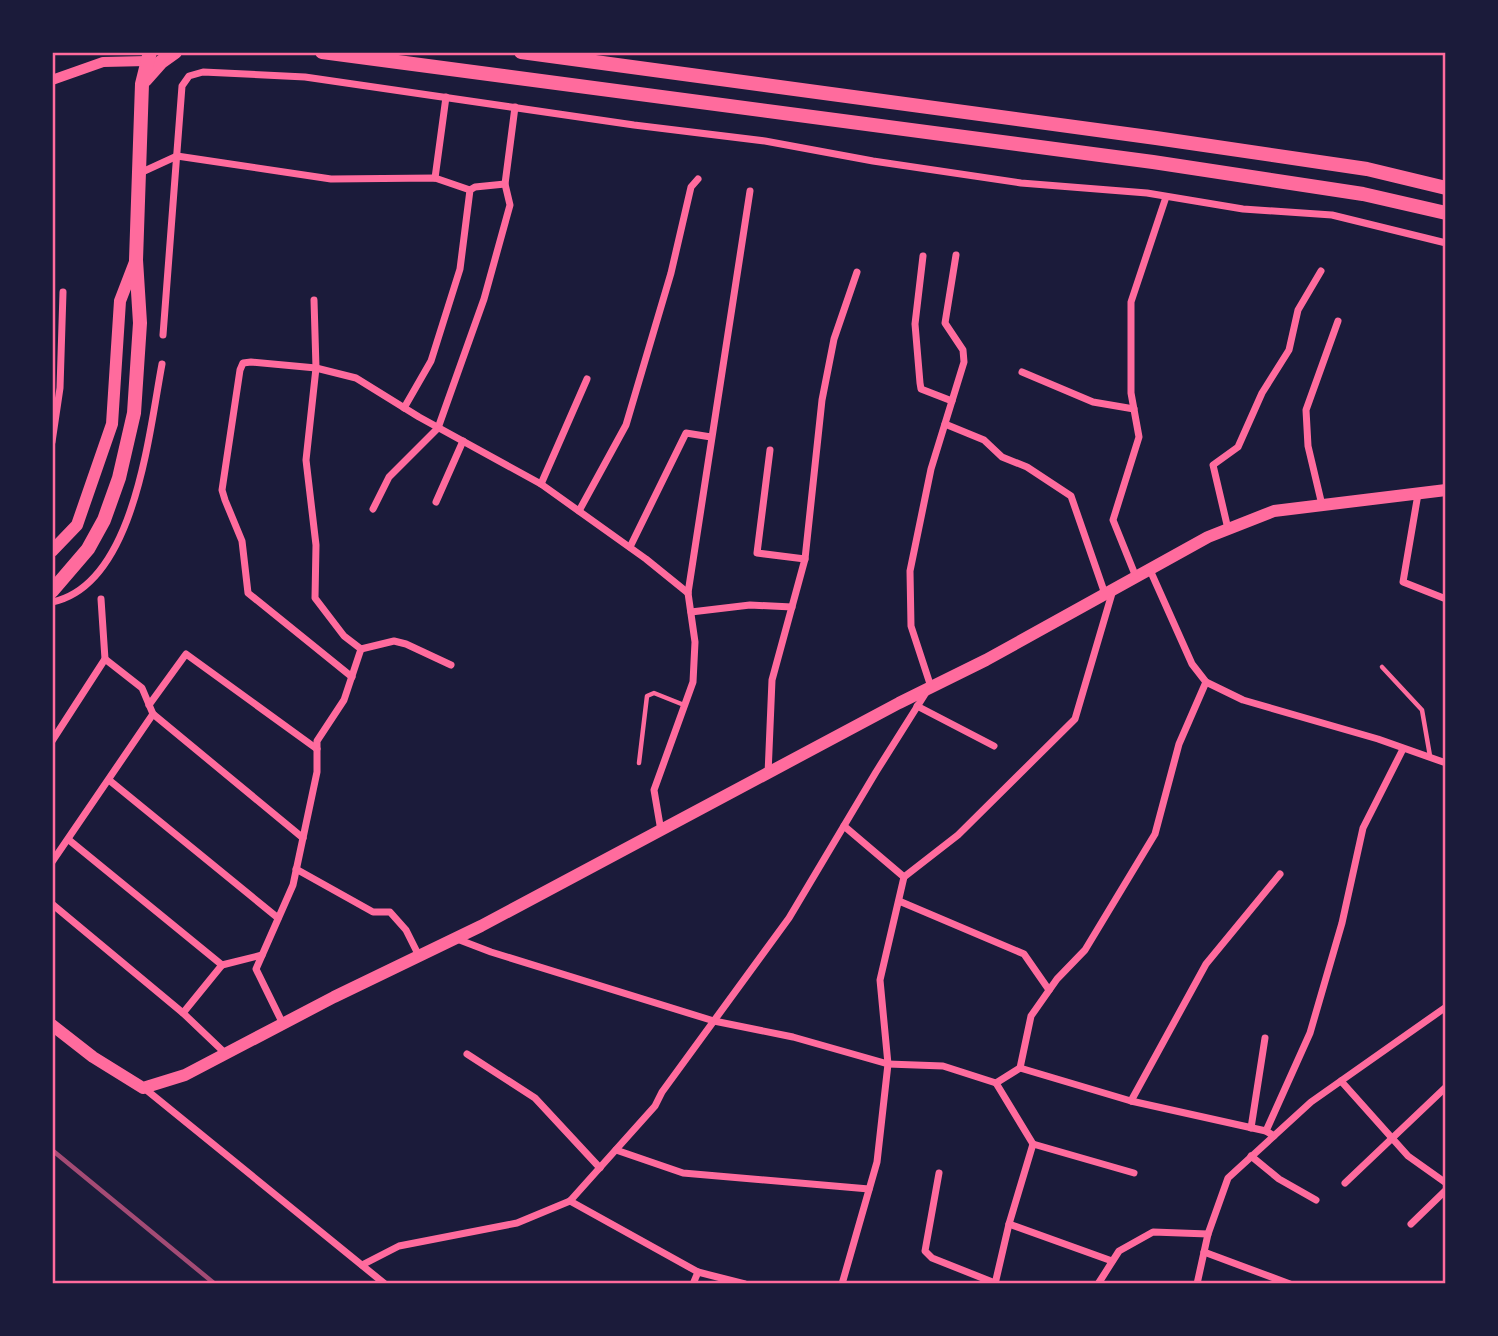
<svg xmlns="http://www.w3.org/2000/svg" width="1498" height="1336" font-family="'IBM Plex Sans',sans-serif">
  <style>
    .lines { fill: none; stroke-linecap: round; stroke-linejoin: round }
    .service { stroke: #ff6b9d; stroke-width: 4.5 }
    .minor { stroke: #ff6b9d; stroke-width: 7 }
    .tertiary { stroke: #ff6b9d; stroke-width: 10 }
    .secondary { stroke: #ff6b9d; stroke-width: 12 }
    .primary { stroke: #ff6b9d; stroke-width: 14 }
    .rail { stroke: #a44b75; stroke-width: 4.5 }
    .neatline { fill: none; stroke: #ff6b9d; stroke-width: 2.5 }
  </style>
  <rect width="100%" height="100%" fill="#1b1b3a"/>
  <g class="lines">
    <g class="service">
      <path d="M1382,667L1422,710L1430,756"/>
      <path d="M639,763L647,696L654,693L684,705"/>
    </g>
    <g class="minor">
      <path d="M140,173L177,156L331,179L435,178L470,190"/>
      <path d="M435,178L446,97"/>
      <path d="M923,256L915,324L920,383L921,389L952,401"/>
      <path d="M163,335L182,86L189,76L203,72L305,77L634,125L765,141L873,161L1021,183L1147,193L1243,209L1332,215L1446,243"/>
      <path d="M1022,372L1093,402L1134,409"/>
      <path d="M404,408L431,361L460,269L470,190L475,187L505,184"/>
      <path d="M945,424L984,440L1002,457L1027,467L1071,496L1105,594"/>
      <path d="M52,442L60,388L63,292"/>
      <path d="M770,450L757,553L805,559"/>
      <path d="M541,484L587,379"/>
      <path d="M1418,494L1403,582L1446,599"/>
      <path d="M436,502L463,441"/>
      <path d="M1322,505L1308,446L1306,410L1338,321"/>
      <path d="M373,509L389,477L438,428L484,299L510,205L505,184L515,107"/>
      <path d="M579,511L626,425L671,273L691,187L698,179"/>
      <path d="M1228,529L1213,465L1238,447L1262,393L1289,350L1298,310L1321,271"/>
      <path d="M630,547L686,433L711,437"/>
      <path d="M1150,570L1192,664L1206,682L1243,700L1378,739L1446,763"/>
      <path d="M1136,577L1113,520L1139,437L1131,393V302L1166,197"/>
      <path d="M52,602C135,585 149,432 162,364"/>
      <path d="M691,612L750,605L792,607"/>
      <path d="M361,649L394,641L406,644L451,665"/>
      <path d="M105,659L142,688L153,714L303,838"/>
      <path d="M352,677L248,593L242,541L225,500L222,490L240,370L243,363L251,362L316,368L356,378L419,417L541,484L646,559L688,593"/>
      <path d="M931,687L911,626L910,571L931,469L964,362L963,350L945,323L956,255"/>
      <path d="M149,705L186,654L317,749"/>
      <path d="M917,706L994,746"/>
      <path d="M52,741L105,659L101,599"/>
      <path d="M768,774L772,680L805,559L822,400L834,339L857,272"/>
      <path d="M109,780L278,918"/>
      <path d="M844,826L904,877"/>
      <path d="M661,831L654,790L693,682L695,642L688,593L750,191"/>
      <path d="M69,840L222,965L262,955"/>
      <path d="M52,862L153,714"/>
      <path d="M296,869L373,912H390L406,930L419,956"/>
      <path d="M899,901L1024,954L1049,990"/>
      <path d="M52,904L183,1013L226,1054"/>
      <path d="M457,939L491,952L714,1021L793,1037L888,1064L943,1066L996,1083L1020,1068L1131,1101L1266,1131"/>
      <path d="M183,1013L222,965"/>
      <path d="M283,1024L256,969L293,885L317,772V741L344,700L361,649L344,636L315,598L316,545L306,460L316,368L314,300"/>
      <path d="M467,1054L535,1098L600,1168"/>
      <path d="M1020,1068L1031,1016L1057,979L1085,950L1155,834L1179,744L1206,682"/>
      <path d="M1341,1081L1408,1156L1446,1183"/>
      <path d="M144,1088L385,1284"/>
      <path d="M1131,1101L1206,964L1280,874"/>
      <path d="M1251,1128L1265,1038"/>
      <path d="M1274,1136L1266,1131L1310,1033L1342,923L1363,828L1403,749"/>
      <path d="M1033,1144L1134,1173"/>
      <path d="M616,1150L683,1173L869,1189"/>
      <path d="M1251,1156L1279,1179L1316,1200"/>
      <path d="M939,1173L925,1251L932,1258L995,1283"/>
      <path d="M1345,1183L1446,1087"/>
      <path d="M570,1201L698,1272L745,1284"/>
      <path d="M1009,1224L1112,1261"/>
      <path d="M1411,1224L1446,1190"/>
      <path d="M1204,1252L1290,1284"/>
      <path d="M362,1265L399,1246L517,1223L570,1201L655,1106L662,1092L789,918L876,772L927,691"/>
      <path d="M693,1284L698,1272"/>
      <path d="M842,1284L877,1162L888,1064L880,980L904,877L958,835L1075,719L1113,590"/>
      <path d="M995,1284L1009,1224L1033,1144L996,1083"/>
      <path d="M1098,1284L1119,1251L1153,1232L1208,1234"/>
      <path d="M1197,1284L1208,1234L1228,1178L1311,1102L1446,1007"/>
    </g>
    <path class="tertiary" d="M52,80L103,62L147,61"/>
    <g class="secondary">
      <path d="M52,551L77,525L112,424L120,301L135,262"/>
      <path d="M52,1025L93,1057L143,1088L185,1075L334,997L481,926L899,703L986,660L1208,537L1274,511L1446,490"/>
    </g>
    <g class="primary">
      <path d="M322,52L1153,162L1363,194L1446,213"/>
      <path d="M521,52L1156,138L1367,169L1446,188"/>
      <path d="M145,80L161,62L175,52"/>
      <path d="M52,591L88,549L104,520L119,478L134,413L140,323L136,260L142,84L150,52"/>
    </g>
    <path class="rail" d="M52,1150L215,1284"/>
  </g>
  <rect width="1498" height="1336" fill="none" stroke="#1b1b3a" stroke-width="108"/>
  <rect x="54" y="54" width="1390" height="1228" class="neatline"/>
</svg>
